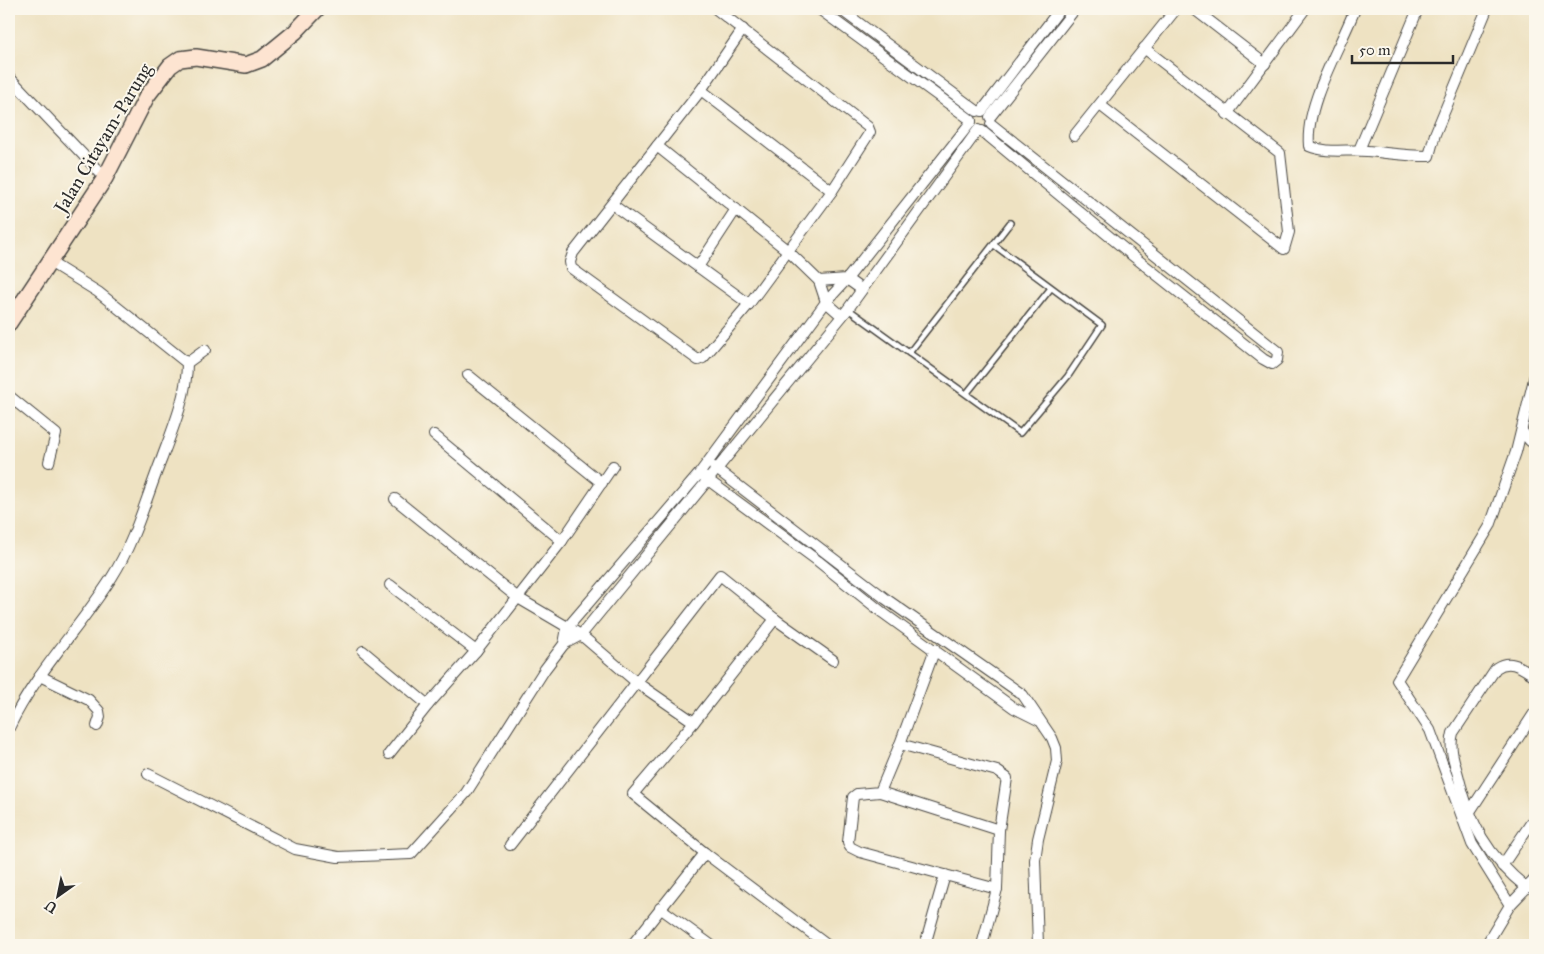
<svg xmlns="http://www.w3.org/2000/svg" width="1544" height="954" font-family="'IM FELL Great Primer',serif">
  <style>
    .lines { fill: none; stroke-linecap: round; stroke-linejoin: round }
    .service-casing { stroke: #484642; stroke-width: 8 }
    .minor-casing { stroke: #484642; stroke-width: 12 }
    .secondary-casing { stroke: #484642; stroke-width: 18 }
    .service { stroke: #fff; stroke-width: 5 }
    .minor { stroke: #fff; stroke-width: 10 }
    .secondary { stroke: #fde4d1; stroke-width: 15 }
    .labels { text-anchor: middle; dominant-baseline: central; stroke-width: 4; stroke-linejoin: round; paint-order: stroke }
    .street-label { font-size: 19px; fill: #2b2b2b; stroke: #fbf7ec }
  </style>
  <rect width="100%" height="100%" fill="#fbf7ec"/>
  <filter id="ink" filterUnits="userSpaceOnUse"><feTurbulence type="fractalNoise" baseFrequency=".02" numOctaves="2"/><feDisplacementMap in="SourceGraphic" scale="10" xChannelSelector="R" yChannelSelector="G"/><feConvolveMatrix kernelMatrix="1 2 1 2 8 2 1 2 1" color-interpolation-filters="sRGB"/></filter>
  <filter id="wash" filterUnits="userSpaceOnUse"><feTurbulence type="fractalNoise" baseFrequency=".0096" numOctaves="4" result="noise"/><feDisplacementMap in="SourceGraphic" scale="20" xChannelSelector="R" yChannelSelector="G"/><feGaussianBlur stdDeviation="1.12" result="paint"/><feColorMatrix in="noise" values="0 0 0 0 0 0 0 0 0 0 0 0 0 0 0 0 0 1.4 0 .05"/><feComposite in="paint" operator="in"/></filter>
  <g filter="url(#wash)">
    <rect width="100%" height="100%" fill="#eee2c2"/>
  </g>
  <g filter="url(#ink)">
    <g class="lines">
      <g class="service-casing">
        <g id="service">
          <path d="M848,309L1020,433L1068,376L1102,325L994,245"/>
          <path d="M909,353L1010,223"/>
          <path d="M967,393L1051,288"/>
        </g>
      </g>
      <g class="minor-casing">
        <g id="minor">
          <path d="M716,9L868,127L870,132L832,191L701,90L657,146L788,251L819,281L826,302L842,316"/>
          <path d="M819,9L971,120"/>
          <path d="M840,9L977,111"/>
          <path d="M1194,9L1265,64"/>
          <path d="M1355,9C1340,48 1305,104 1309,146C1328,154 1346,149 1367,151C1389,153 1406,156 1429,156L1435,134L1487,9"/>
          <path d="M9,77L105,178"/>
          <path d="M701,90L743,29"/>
          <path d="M1100,105L1284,249L1289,232L1280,153L1144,48"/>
          <path d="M982,111L1060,9"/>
          <path d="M1227,114L1305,9"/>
          <path d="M990,117L1075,9"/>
          <path d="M971,122L847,279L826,302L699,474L567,628L564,644L581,635L848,309L978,130"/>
          <path d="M982,131L1133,256L1263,359L1272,364L1277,360L1278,352L991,124"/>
          <path d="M1074,136L1176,9"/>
          <path d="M657,146L573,253L570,262L571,268L698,360L703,358L749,304L832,191"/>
          <path d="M1359,150L1418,9"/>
          <path d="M613,205L749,304"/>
          <path d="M698,267L736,209"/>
          <path d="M819,281L847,279L861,289"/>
          <path d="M187,363L205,350"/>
          <path d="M468,375L602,483"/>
          <path d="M9,396L56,434L49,462"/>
          <path d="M1522,431L1530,441H1535"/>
          <path d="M434,435L562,541"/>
          <path d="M714,467L886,599L1023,695L1052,738L1056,748L1057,761L1038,839L1035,860L1038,945"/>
          <path d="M704,477L818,561L883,613L1014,708L1038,720"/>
          <path d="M395,499L518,598L581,635L636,682L694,722"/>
          <path d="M390,585L476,651"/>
          <path d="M775,619L694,722L633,794L705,853L827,945"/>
          <path d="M935,649L900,744L997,771L1007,778L999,830L997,889L982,945"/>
          <path d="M363,651L428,705L476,651L562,541L613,466"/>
          <path d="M40,676L89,700L99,711L100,717L97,726"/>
          <path d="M9,728C35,673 79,629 112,577C135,541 146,498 162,458C173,428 187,396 187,363L98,292L48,261"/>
          <path d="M900,744L880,792L857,794L853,797L848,842L850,847L860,852L945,875"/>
          <path d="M389,754L428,705"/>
          <path d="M148,774L295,849L338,857L411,854L466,793L545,669L564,644"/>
          <path d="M880,792L999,830"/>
          <path d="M1469,813L1535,712"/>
          <path d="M510,845L720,575L775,619L833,660"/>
          <path d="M1502,866L1535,817"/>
          <path d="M1527,888C1487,856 1470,824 1458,775C1454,761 1449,748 1453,733L1496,668C1511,658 1522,668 1535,676"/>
          <path d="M1510,905L1472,844L1430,730L1397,680L1490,526L1516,452L1535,375"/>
          <path d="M660,908L711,945"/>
          <path d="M632,945L705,853"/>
          <path d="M925,945L945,875L997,889"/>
          <path d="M1486,945L1510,905L1535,879"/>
        </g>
      </g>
      <g class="secondary-casing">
        <path id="secondary" d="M9,323L105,178L147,96L170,66L180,59L196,57L246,65L262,59L295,32L317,9"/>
      </g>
      <use href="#service" class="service"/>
      <use href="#minor" class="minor"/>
      <use href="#secondary" class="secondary"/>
    </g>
  </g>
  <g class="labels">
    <g class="street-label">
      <text transform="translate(103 138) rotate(-59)">Jalan Citayam-Parung</text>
    </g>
  </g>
  <rect width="1544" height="954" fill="none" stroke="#fbf7ec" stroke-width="30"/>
  <g transform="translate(58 896) rotate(213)" stroke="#fbf7ec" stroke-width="4" paint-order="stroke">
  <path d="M0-4L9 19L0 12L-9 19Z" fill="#2b2b2b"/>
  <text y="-8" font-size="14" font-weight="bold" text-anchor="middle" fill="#2b2b2b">U</text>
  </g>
  <path d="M1352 55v8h101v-8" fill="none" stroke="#2b2b2b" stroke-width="2.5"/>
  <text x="1359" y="55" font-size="15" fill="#2b2b2b" stroke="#fbf7ec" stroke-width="4" paint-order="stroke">50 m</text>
</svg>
